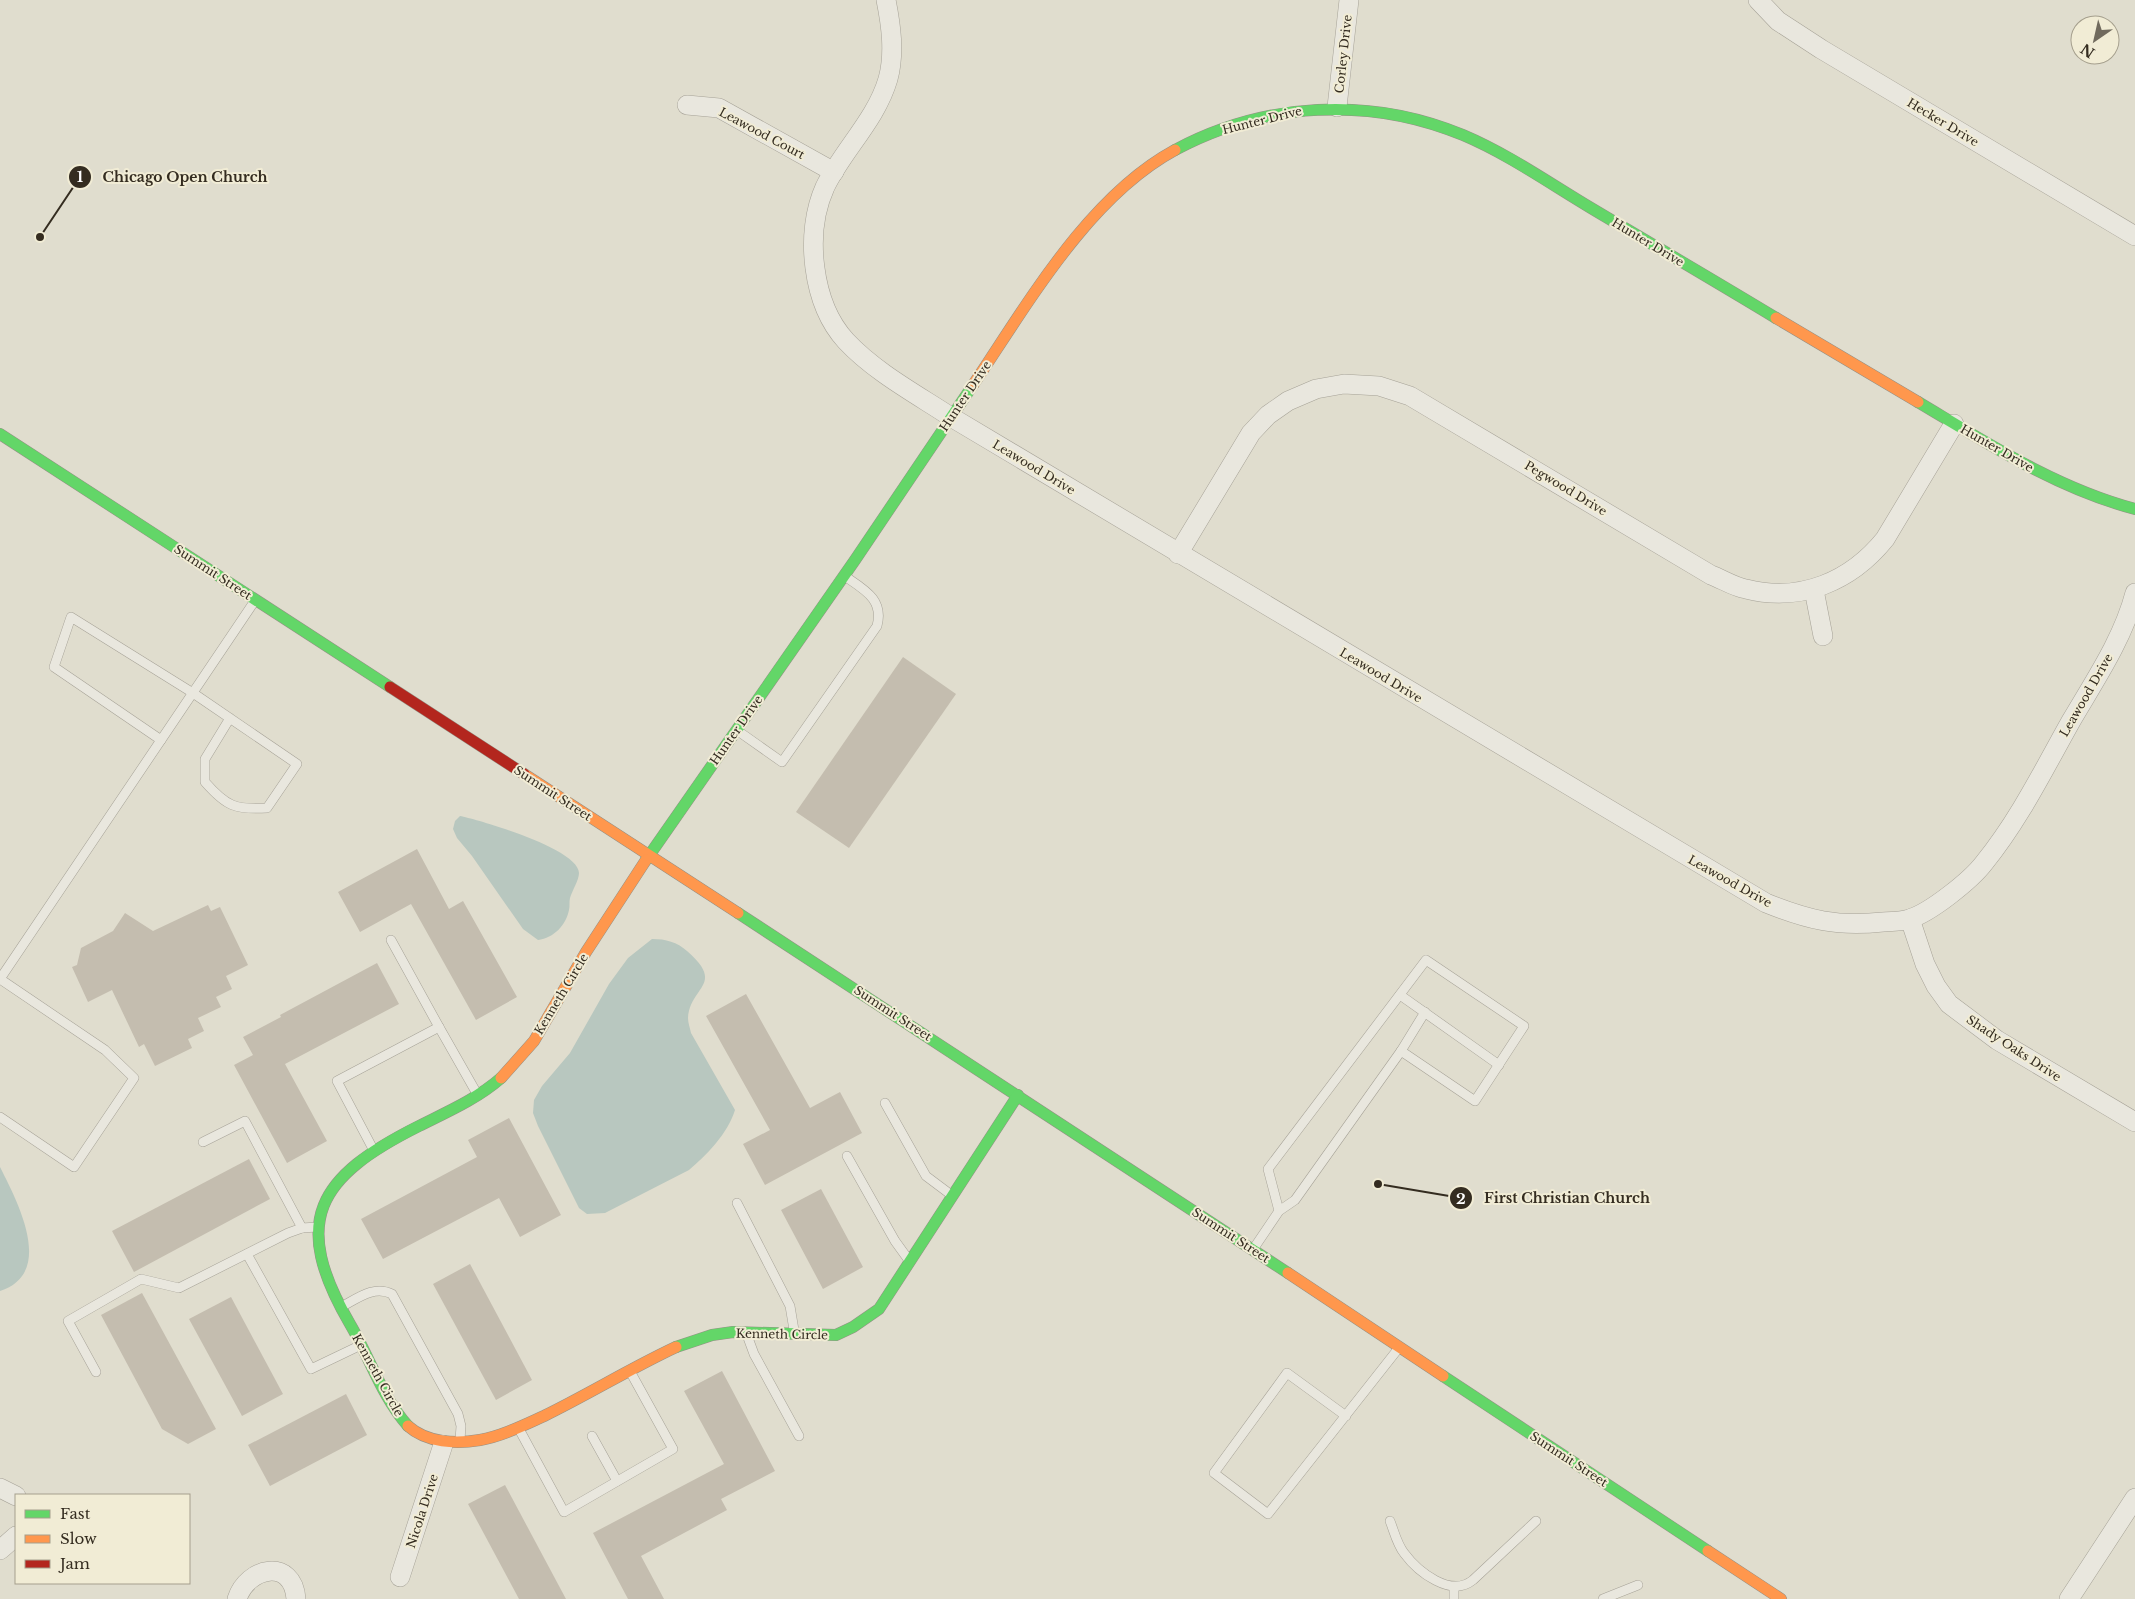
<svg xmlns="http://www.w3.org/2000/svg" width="2135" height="1599" font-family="'Libre Baskerville',serif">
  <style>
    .water { fill: #b8c7bf }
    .building { fill: #c4bdaf }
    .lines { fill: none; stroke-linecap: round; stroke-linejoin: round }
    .lane-casing { stroke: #a6a297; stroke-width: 10 }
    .street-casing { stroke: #a6a297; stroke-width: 20 }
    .fast-casing { stroke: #959186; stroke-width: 12 }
    .slow-casing { stroke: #959186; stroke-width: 12 }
    .jam-casing { stroke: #959186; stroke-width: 12 }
    .lane { stroke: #e9e7de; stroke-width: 9 }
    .street { stroke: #e9e7de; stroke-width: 19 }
    .fast { stroke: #63d668; stroke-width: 11 }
    .slow { stroke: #ff974d; stroke-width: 11 }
    .jam { stroke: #b3261e; stroke-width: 11 }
    .labels { text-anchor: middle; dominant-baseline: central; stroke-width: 4; stroke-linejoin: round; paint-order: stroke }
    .street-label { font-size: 12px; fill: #342c20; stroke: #f1ecd5 }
    .leader { fill: none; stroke: #342c20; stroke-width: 2 }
    .callout-dot { fill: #342c20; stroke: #f1ecd5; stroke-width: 2 }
    .mark-label { font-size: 15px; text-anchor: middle; font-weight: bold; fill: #fff }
    .callout-label { font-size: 14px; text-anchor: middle; font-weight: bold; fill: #342c20; stroke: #f1ecd5; stroke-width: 4; stroke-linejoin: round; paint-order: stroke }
  </style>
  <rect width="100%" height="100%" fill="#e0ddce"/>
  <g class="water">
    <path d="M460,816C480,820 579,849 579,873C579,880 572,891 570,898C569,902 570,906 569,910C566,925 554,938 538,940L523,929L472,856L457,838L453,829L455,821Z"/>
    <path d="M652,939C666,939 677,942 687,951C726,985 690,986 688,1018C688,1023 690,1028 691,1033L735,1110C728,1133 707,1155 689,1170L605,1213L587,1214L579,1208L538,1126L533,1113L534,1100L542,1086L570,1053L609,984L628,958Z"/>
    <path d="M0,1167C17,1201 56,1273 0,1291Z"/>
  </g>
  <g class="building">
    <path d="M903,657L956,694L849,848L796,812Z"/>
    <path d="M417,849L449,909L463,901L517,997L476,1020L411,904L360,932L338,892Z"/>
    <path d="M208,905L211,911L220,907L248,965L226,976L232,989L216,997L221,1007L198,1018L204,1031L188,1039L192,1048L155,1066L144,1044L139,1047L112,990L88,1002L72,967L77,965L81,948L113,931L125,913L153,931Z"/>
    <path d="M377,963L399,1004L285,1064L327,1141L287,1163L234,1065L253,1055L243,1037L281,1017L280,1015Z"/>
    <path d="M746,994L810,1108L840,1092L862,1133L765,1185L743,1144L770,1130L706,1016Z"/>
    <path d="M509,1118L561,1215L520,1237L499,1198L383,1259L361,1219L477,1157L468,1140Z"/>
    <path d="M249,1159L270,1199L134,1272L112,1231Z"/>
    <path d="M821,1189L863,1267L823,1289L781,1210Z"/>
    <path d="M470,1264L532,1380L496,1400L433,1284Z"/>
    <path d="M142,1293L216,1429L188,1444L162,1429L101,1315Z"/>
    <path d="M231,1297L283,1394L242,1416L189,1319Z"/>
    <path d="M722,1371L775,1471L721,1499L727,1510L641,1556L664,1599H628L593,1533L724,1464L684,1391Z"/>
    <path d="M346,1394L367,1435L270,1486L248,1445Z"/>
    <path d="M505,1485L566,1599H519L468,1504Z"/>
  </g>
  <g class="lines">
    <g class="lane-casing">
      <g id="lane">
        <path d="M738,731L782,762L877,626C884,600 865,590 846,577"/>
        <path d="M161,740L54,667L71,617L193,693L297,764L267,808C235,810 226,806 205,782V759L230,718"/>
        <path d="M391,940L439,1027"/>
        <path d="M1400,995L1499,1065"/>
        <path d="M1401,1051L1425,1012"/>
        <path d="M885,1103L926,1176L950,1194"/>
        <path d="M0,1117L74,1167L134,1078L105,1050L0,979L254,602"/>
        <path d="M203,1142L245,1121L302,1228"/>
        <path d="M373,1149L337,1081L439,1027L476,1092"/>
        <path d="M847,1156L895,1241L908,1259"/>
        <path d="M737,1203L790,1306L794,1330"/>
        <path d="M1254,1248L1279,1211L1268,1169L1426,960L1524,1026L1475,1101L1401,1051L1295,1200L1279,1211"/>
        <path d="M247,1254L311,1369L359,1346"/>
        <path d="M341,1307C358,1298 374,1285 392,1294L458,1414L461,1426L460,1440"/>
        <path d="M747,1335L754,1354L799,1436"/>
        <path d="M96,1372L68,1321L141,1279L179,1288L288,1233L302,1228L317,1227"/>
        <path d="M1346,1416L1287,1373L1214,1473L1268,1514L1398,1349"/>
        <path d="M519,1429L564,1512L673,1449L631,1373"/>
        <path d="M592,1436L617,1481"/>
        <path d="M1390,1521C1394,1531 1397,1544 1404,1553C1418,1572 1451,1598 1473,1580L1536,1521"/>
        <path d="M1454,1588V1599"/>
        <path d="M1603,1599L1638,1585"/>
      </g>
    </g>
    <g class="street-casing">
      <g id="street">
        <path d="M886,0C891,25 895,53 888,79C876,120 843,150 825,187C804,233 812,304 846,341C875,372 916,394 951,417L1766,903C1808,920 1837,927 1883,922C1891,921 1902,922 1909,919C1930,913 1971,880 1984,863C2019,820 2044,769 2071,721C2095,680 2123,639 2135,593"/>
        <path d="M1758,0L1778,21L1821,49L2135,236"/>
        <path d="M687,105L719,108L834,172"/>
        <path d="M1337,107L1349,0"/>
        <path d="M1178,554L1251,433L1268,415L1288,401L1316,389L1344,384L1379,386L1410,396L1711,575C1722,579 1734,587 1746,589C1801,603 1851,581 1885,539L1954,424"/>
        <path d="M1814,590L1823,636"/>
        <path d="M1910,919L1925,964L1936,986L1949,1004L1997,1040L2135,1122"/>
        <path d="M0,1488L16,1496"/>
        <path d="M0,1550L16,1536"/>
        <path d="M400,1577L443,1445"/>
        <path d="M237,1599C247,1567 293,1557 296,1599"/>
        <path d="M2069,1599L2135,1498"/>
      </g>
    </g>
    <g class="fast-casing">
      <g id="fast">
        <path d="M1175,150C1265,102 1369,96 1463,135C1508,154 1549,183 1591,208C1653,245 1715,281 1776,318"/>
        <path d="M1918,402C1987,443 2056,488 2135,509"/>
        <path d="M0,434L390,687"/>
        <path d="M646,860L855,560L973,385"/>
        <path d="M738,913L1288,1273"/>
        <path d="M676,1347L712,1335L733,1332L836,1335L853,1327L879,1309L1018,1095"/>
        <path d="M1443,1376L1708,1551"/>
        <path d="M408,1426C382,1397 370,1358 350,1324C290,1221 317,1177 419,1126C447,1112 477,1099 501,1078"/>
      </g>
    </g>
    <g class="slow-casing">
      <g id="slow">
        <path d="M1776,318L1918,402"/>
        <path d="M973,385C1027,305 1088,197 1175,150"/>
        <path d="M524,774L738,913"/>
        <path d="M501,1078L534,1041L586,952L646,860"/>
        <path d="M1288,1273L1443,1376"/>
        <path d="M408,1426C427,1443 456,1444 480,1440C502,1436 524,1425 544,1416C589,1394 631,1368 676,1347"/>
        <path d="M1708,1551L1781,1599"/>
      </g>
    </g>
    <g class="jam-casing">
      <path id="jam" d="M390,687L524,774"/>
    </g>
    <use href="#lane" class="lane"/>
    <use href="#street" class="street"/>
    <use href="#fast" class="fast"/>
    <use href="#slow" class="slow"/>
    <use href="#jam" class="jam"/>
  </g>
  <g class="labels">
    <g class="street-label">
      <text transform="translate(1343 54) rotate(-84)">Corley Drive</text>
      <text transform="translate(1262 120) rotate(-14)">Hunter Drive</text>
      <text transform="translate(1943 122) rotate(31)">Hecker Drive</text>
      <text transform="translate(762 133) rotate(28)">Leawood Court</text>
      <text transform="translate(1648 242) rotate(31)">Hunter Drive</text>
      <text transform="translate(965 396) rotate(-56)">Hunter Drive</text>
      <text transform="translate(1997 448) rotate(30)">Hunter Drive</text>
      <text transform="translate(1034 467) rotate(31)">Leawood Drive</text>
      <text transform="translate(1566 488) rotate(31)">Pegwood Drive</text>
      <text transform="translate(213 572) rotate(33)">Summit Street</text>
      <text transform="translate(1381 675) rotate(31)">Leawood Drive</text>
      <text transform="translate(2086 695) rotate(-60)">Leawood Drive</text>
      <text transform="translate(736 730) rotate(-55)">Hunter Drive</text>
      <text transform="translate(553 793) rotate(33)">Summit Street</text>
      <text transform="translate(1730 881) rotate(29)">Leawood Drive</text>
      <text transform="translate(561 994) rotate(-59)">Kenneth Circle</text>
      <text transform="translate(893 1013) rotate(33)">Summit Street</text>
      <text transform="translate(2014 1048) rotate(33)">Shady Oaks Drive</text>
      <text transform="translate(1231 1235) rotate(33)">Summit Street</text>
      <text transform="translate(782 1334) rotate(1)">Kenneth Circle</text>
      <text transform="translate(378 1375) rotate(61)">Kenneth Circle</text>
      <text transform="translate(1569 1459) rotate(33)">Summit Street</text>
      <text transform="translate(422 1511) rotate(-72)">Nicola Drive</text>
    </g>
  </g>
  <path class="leader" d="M40 237L80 177M1378 1184L1461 1198"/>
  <g class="callout-dot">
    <circle cx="40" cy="237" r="5"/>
    <circle cx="1378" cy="1184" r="5"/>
    <circle cx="80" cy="177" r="12"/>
    <circle cx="1461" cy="1198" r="12"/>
  </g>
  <g class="mark-label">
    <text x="80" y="182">1</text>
    <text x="1461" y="1204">2</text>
  </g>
  <g class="callout-label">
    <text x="185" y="182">Chicago Open Church</text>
    <text x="1567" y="1203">First Christian Church</text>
  </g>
  <rect x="15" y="1494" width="175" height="90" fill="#f1ecd5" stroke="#a59f8d"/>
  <rect x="25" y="1510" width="25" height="8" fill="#63d668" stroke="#a59f8d"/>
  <text x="60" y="1519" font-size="15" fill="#342c20">Fast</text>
  <rect x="25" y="1535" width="25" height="8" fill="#ff974d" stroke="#a59f8d"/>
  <text x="60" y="1544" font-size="15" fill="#342c20">Slow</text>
  <rect x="25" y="1560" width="25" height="8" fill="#b3261e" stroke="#a59f8d"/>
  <text x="60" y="1569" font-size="15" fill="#342c20">Jam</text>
  <g transform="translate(2095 40) rotate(214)"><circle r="24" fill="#f1ecd5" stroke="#a59f8d"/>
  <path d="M0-4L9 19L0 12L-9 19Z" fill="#706a5d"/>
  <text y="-8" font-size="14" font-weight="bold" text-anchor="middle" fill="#342c20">N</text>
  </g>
</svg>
